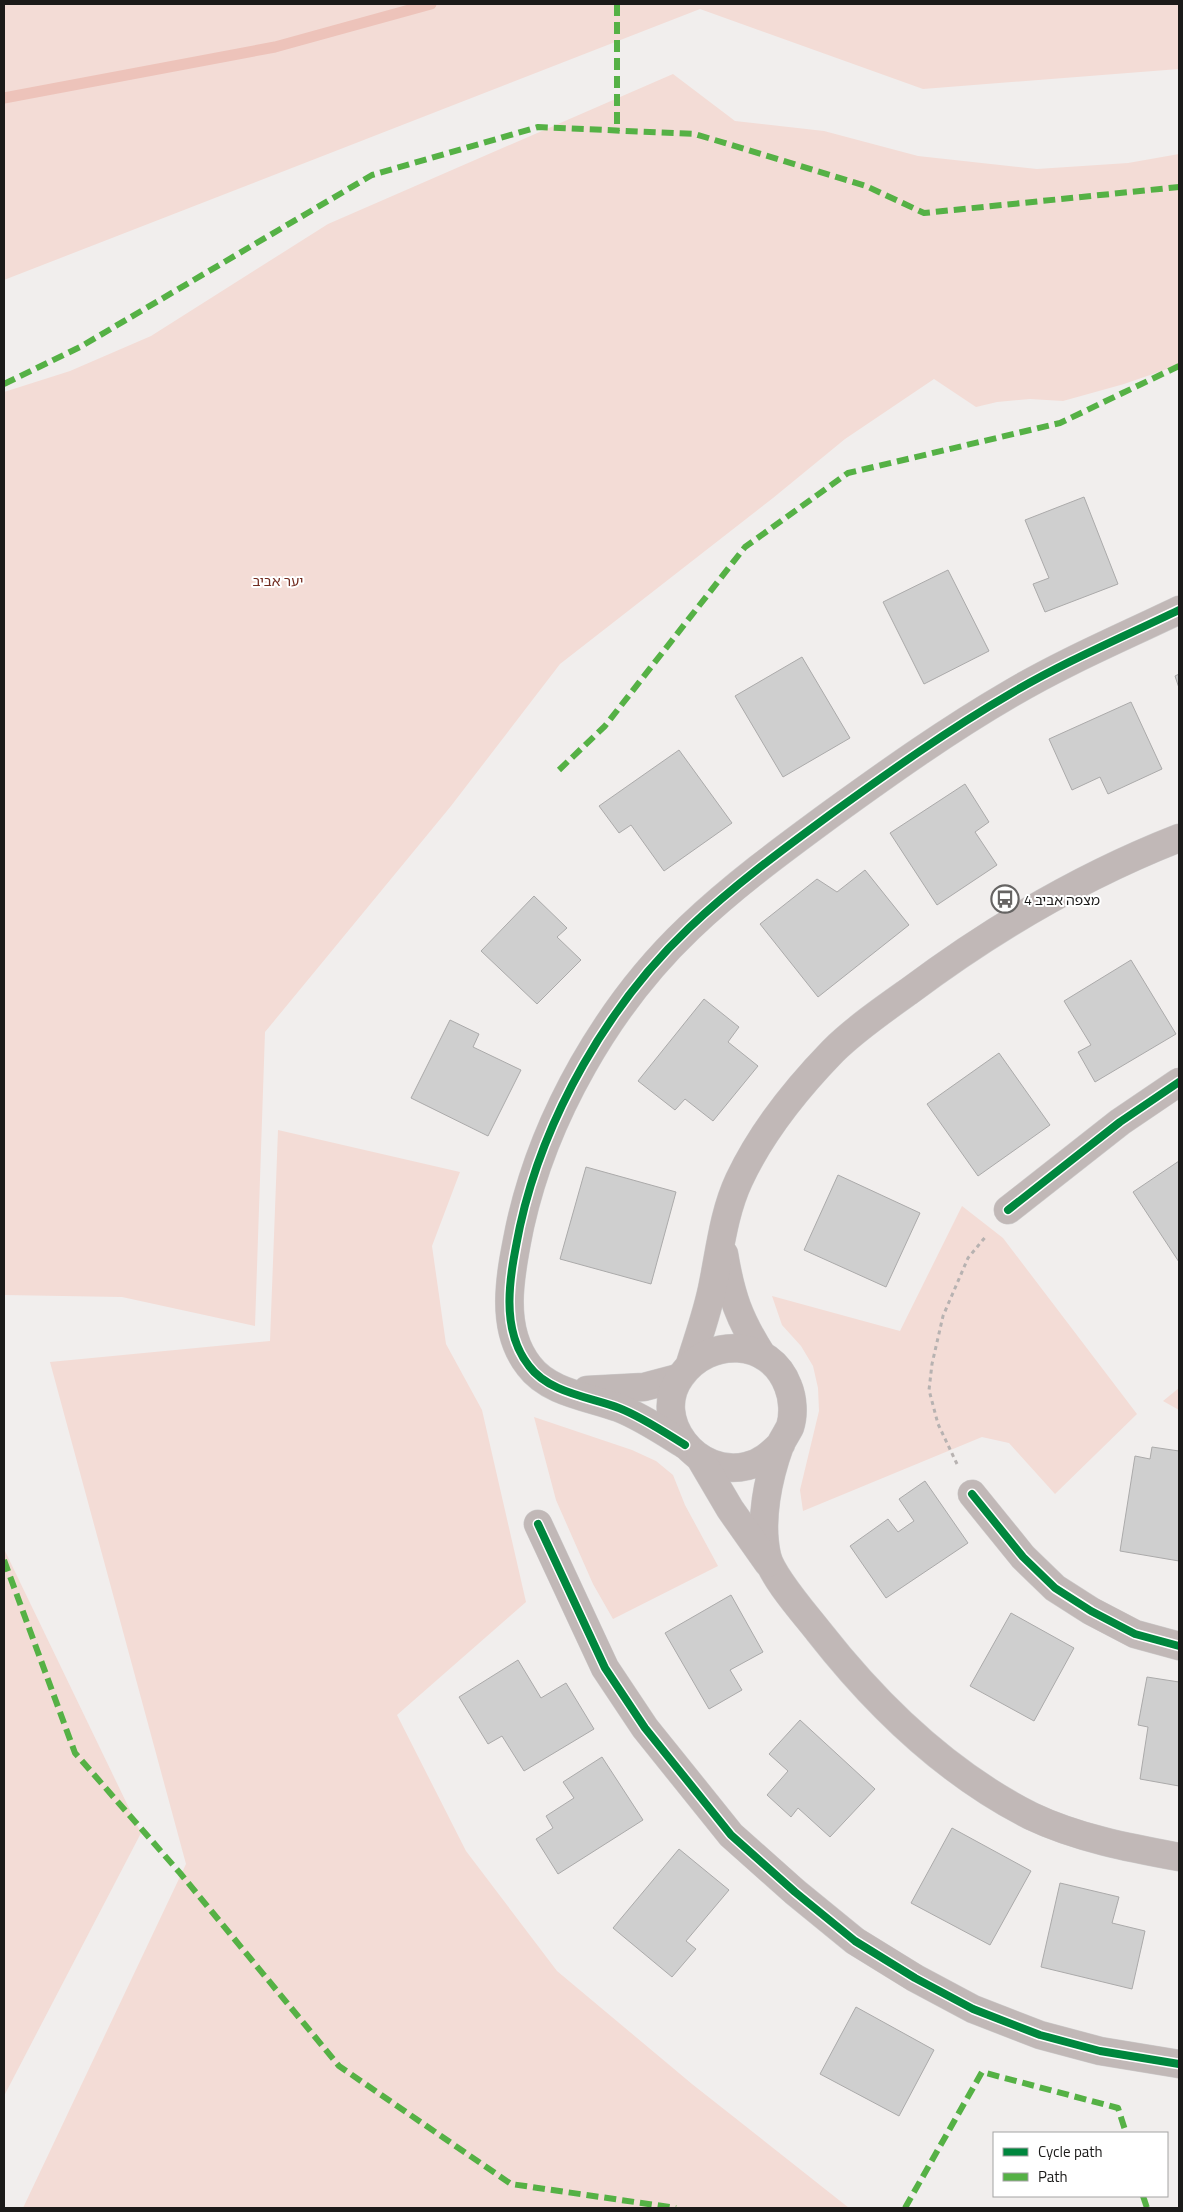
<svg xmlns="http://www.w3.org/2000/svg" width="1183" height="2212" font-family="'Titillium Web','Noto Sans Hebrew',sans-serif">
  <style>
    .green { fill: #f3dcd6 }
    .lines { fill: none; stroke-linecap: round; stroke-linejoin: round }
    .stream { stroke: #edc3ba; stroke-width: 11 }
    .building { fill: #cfcfcf; stroke: #abaaaa }
    .minor-casing { stroke: #cecccc; stroke-width: 29 }
    .path { stroke: #b7b2b1; stroke-width: 3; stroke-dasharray: 4 4; stroke-linecap: butt }
    .minor { stroke: #c1b8b7; stroke-width: 28 }
    .quiet { stroke: #55b145; stroke-width: 6; stroke-dasharray: 12 6; stroke-linecap: butt }
    .cycleway-casing { stroke: #fff; stroke-width: 11 }
    .cycleway { stroke: #00873e; stroke-width: 8 }
    .labels { text-anchor: middle; dominant-baseline: central; stroke-width: 4; stroke-linejoin: round; paint-order: stroke }
    .park-label { font-size: 14px; fill: #712b1f; stroke: #fff }
    .poi-label { font-size: 14px; fill: #1b1a19; stroke: #fff; text-anchor: start }
  </style>
  <rect width="100%" height="100%" fill="#f1eeed"/>
  <g class="green">
    <path d="M4,4H1179V69L923,89L700,9L4,280Z"/>
    <path d="M673,74L735,121L824,131L918,156L1037,169L1128,163L1179,154V365L1124,384L1063,401L1030,399L997,402L976,407L934,379L845,439L773,498L560,664L451,806L265,1032L255,1326L122,1297L4,1295V392L70,371L151,336L328,224Z"/>
    <path d="M278,1130L460,1172L432,1246L446,1344L482,1410L526,1602L397,1715L466,1851L557,1971L692,2084L849,2208H23L186,1864L50,1362L270,1341Z"/>
    <path d="M962,1206L1003,1238L1137,1414L1055,1494L1009,1443L982,1437L803,1511L800,1490L819,1411L818,1388L813,1366L801,1346L782,1325L772,1296L900,1331Z"/>
    <path d="M1179,1388V1410L1163,1401Z"/>
    <path d="M534,1417L632,1450L656,1461L673,1475L685,1505L718,1566L613,1619L593,1584L556,1500Z"/>
    <path d="M4,1549L141,1833L4,2096Z"/>
  </g>
  <g class="lines">
    <path class="stream" d="M4,98L275,47L431,4"/>
  </g>
  <g class="building">
    <path d="M1084,497L1118,584L1045,612L1033,584L1049,578L1025,520Z"/>
    <path d="M948,570L989,651L924,684L883,602Z"/>
    <path d="M802,657L850,738L783,777L735,696Z"/>
    <path d="M1179,674V688L1175,676Z"/>
    <path d="M1131,702L1162,769L1108,794L1100,777L1072,790L1049,739Z"/>
    <path d="M679,750L732,823L664,871L631,825L619,833L599,806Z"/>
    <path d="M965,784L989,822L975,832L997,865L937,905L890,833Z"/>
    <path d="M865,870L909,925L818,997L760,924L817,879L837,892Z"/>
    <path d="M534,896L567,928L557,937L581,960L537,1004L481,951Z"/>
    <path d="M1131,960L1176,1034L1095,1082L1078,1052L1091,1045L1064,1001Z"/>
    <path d="M704,999L739,1027L728,1042L758,1066L713,1121L685,1099L675,1110L638,1081Z"/>
    <path d="M450,1020L479,1034L473,1047L521,1070L488,1136L411,1098Z"/>
    <path d="M999,1053L1050,1125L978,1176L927,1104Z"/>
    <path d="M1179,1161V1262L1133,1192Z"/>
    <path d="M586,1167L676,1192L651,1284L560,1259Z"/>
    <path d="M838,1175L920,1213L886,1287L804,1250Z"/>
    <path d="M1152,1447L1179,1451V1561L1120,1551L1135,1456L1150,1459Z"/>
    <path d="M925,1481L968,1543L886,1598L850,1546L888,1519L898,1532L914,1521L899,1499Z"/>
    <path d="M731,1595L763,1652L730,1670L742,1690L709,1709L665,1633Z"/>
    <path d="M1011,1613L1074,1648L1034,1721L970,1686Z"/>
    <path d="M518,1660L541,1698L566,1683L594,1729L524,1771L502,1736L488,1744L459,1697Z"/>
    <path d="M1147,1677L1179,1682V1786L1140,1779L1148,1727L1138,1725Z"/>
    <path d="M800,1720L875,1789L830,1837L798,1808L791,1817L767,1795L788,1771L769,1754Z"/>
    <path d="M602,1757L643,1820L558,1874L536,1839L553,1828L546,1816L574,1798L563,1782Z"/>
    <path d="M952,1828L1031,1871L990,1945L911,1903Z"/>
    <path d="M679,1849L729,1890L686,1941L696,1949L672,1977L613,1928Z"/>
    <path d="M1060,1883L1119,1897L1112,1923L1145,1931L1132,1989L1041,1967Z"/>
    <path d="M856,2007L934,2050L899,2116L820,2074Z"/>
  </g>
  <g class="lines">
    <g class="minor-casing">
      <g id="minor">
        <path d="M1008,1210L1120,1122L1179,1082"/>
        <path d="M724,1254C731,1296 739,1319 762,1355"/>
        <path d="M690,1364C698,1338 708,1311 713,1284C720,1249 724,1212 739,1180C761,1133 797,1088 833,1051C854,1030 884,1009 908,992C992,929 1082,876 1179,838"/>
        <path d="M587,1390L644,1387L678,1378"/>
        <path d="M781,1444C771,1454 761,1463 747,1466C698,1479 649,1419 681,1376C709,1337 770,1338 788,1386C793,1398 794,1415 790,1427C787,1433 783,1439 780,1445C768,1478 759,1521 767,1556C772,1577 805,1614 819,1632C877,1706 946,1773 1031,1816C1077,1838 1130,1848 1179,1857"/>
        <path d="M685,1445C664,1432 642,1417 619,1408C590,1397 549,1393 529,1366C498,1327 511,1271 520,1226C544,1117 608,1005 689,928C733,886 782,850 831,814C889,772 948,730 1010,694C1064,662 1123,637 1179,610"/>
        <path d="M700,1458L730,1509L768,1563"/>
        <path d="M972,1494L1023,1557L1055,1588L1091,1611L1135,1634L1179,1646"/>
        <path d="M538,1524L605,1668L645,1728L731,1835L795,1892L855,1941L915,1978L973,2009L1040,2035L1100,2051L1179,2064"/>
      </g>
    </g>
    <path class="path" d="M957,1464L938,1424L929,1390L932,1364L943,1316L968,1258L987,1235"/>
    <use href="#minor" class="minor"/>
    <g class="quiet">
      <path d="M617,4V131"/>
      <path d="M4,384L80,347L372,175L538,127L695,134L866,186L924,213L1179,187"/>
      <path d="M559,770L605,726L745,547L848,473L1060,423L1179,366"/>
      <path d="M4,1560L75,1753L180,1873L339,2066L511,2184L676,2208"/>
      <path d="M1143,2196L1147,2208"/>
      <path d="M905,2208L982,2072L1118,2108L1126,2133"/>
    </g>
    <g class="cycleway-casing">
      <g id="cycleway">
        <path d="M1008,1210L1120,1122L1179,1082"/>
        <path d="M685,1445C664,1432 642,1417 619,1408C590,1397 549,1393 529,1366C498,1327 511,1271 520,1226C544,1117 608,1005 689,928C733,886 782,850 831,814C889,772 948,730 1010,694C1064,662 1123,637 1179,610"/>
        <path d="M972,1494L1023,1557L1055,1588L1091,1611L1135,1634L1179,1646"/>
        <path d="M538,1524L605,1668L645,1728L731,1835L795,1892L855,1941L915,1978L973,2009L1040,2035L1100,2051L1179,2064"/>
      </g>
    </g>
    <use href="#cycleway" class="cycleway"/>
  </g>
  <defs>
    <g id="bus-ring" transform="scale(1.4375)"><circle r="9.5" fill="#fff" stroke="#666463" stroke-width="1.5"/><path d="M-5-6H5V4H4V6H2V4H-2V6H-4V4H-5ZM-3.5-4V0h7V-4ZM-3.5 1.2v1.5H-2V1.2ZM2 1.2v1.5H3.5V1.2Z" fill="#666463"/></g>
  </defs>
  <g fill-rule="evenodd">
    <use href="#bus-ring" x="1005" y="899"/>
  </g>
  <g class="labels">
    <g class="park-label">
      <text x="278" y="580">יער אביב</text>
    </g>
    <g class="poi-label">
      <text x="1024" y="899">מצפה אביב 4</text>
    </g>
  </g>
  <rect width="1183" height="2212" fill="none" stroke="#1b1a19" stroke-width="10"/>
  <rect x="993" y="2132" width="175" height="65" fill="#ffffff" stroke="#a4a3a3"/>
  <rect x="1003" y="2148" width="25" height="8" fill="#00873e" stroke="#a4a3a3"/>
  <text x="1038" y="2157" font-size="15" fill="#1b1a19">Cycle path</text>
  <rect x="1003" y="2173" width="25" height="8" fill="#55b145" stroke="#a4a3a3"/>
  <text x="1038" y="2182" font-size="15" fill="#1b1a19">Path</text>
</svg>
